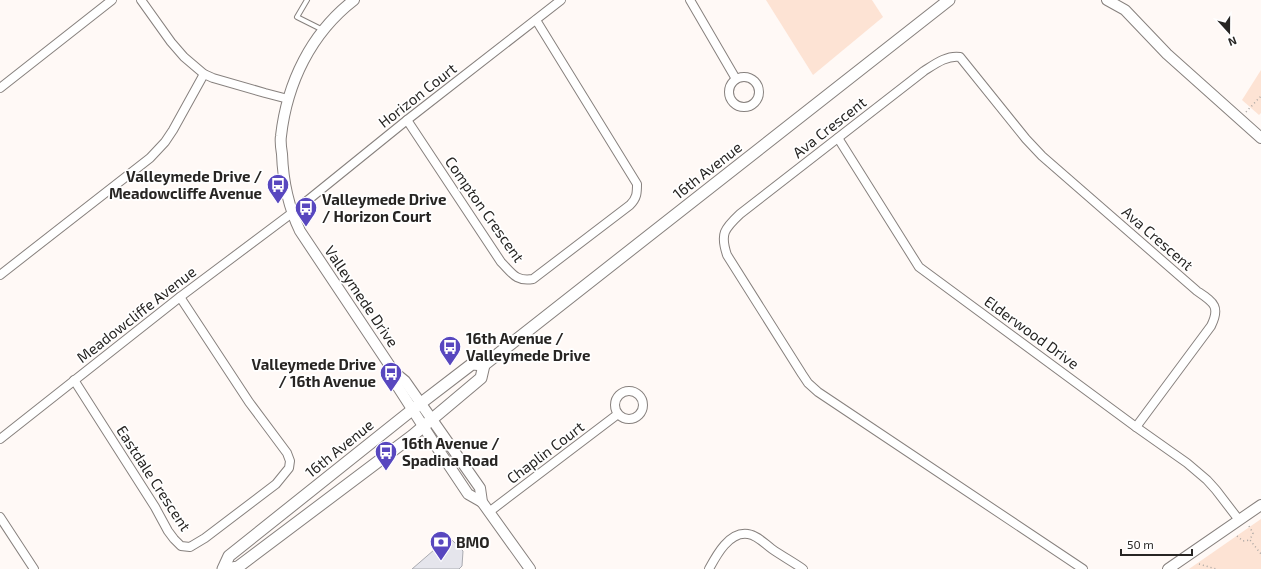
<svg xmlns="http://www.w3.org/2000/svg" width="1261" height="569" font-family="'Exo 2',sans-serif">
  <style>
    .green { fill: #fde3d4 }
    .building { fill: #e5e5ec; stroke: #a9aab0 }
    .lines { fill: none; stroke-linecap: round; stroke-linejoin: round }
    .service-casing { stroke: #87817e; stroke-width: 6 }
    .minor-casing { stroke: #87817e; stroke-width: 10 }
    .tertiary-casing { stroke: #87817e; stroke-width: 12 }
    .secondary-casing { stroke: #87817e; stroke-width: 13 }
    .path { stroke: #a8a4a1; stroke-width: 1.5; stroke-dasharray: 1 3; stroke-linecap: butt }
    .service { stroke: #fff; stroke-width: 4 }
    .minor { stroke: #fff; stroke-width: 8 }
    .tertiary { stroke: #fff; stroke-width: 10 }
    .secondary { stroke: #fff; stroke-width: 11 }
    .labels { text-anchor: middle; dominant-baseline: central; stroke-width: 3.5; stroke-linejoin: round; paint-order: stroke }
    .street-label { font-size: 15px; fill: #272523; stroke: #fff }
    .poi-label { font-size: 15px; font-weight: bold; fill: #272523; stroke: #fff; text-anchor: start }
  </style>
  <rect width="100%" height="100%" fill="#fff9f6"/>
  <g class="green">
    <path d="M766,0H872L883,17L813,75Z"/>
    <path d="M1261,70V113L1259,115L1242,100Z"/>
    <path d="M1261,519V569H1189Z"/>
  </g>
  <path class="building" d="M449,537L463,551L462,566L459,569H412Z"/>
  <g class="lines">
    <g class="service-casing">
      <path id="service" d="M307,0L297,17L323,30"/>
    </g>
    <g class="minor-casing">
      <g id="minor">
        <path d="M141,0L171,42L184,57L204,74L213,78L265,93L288,99"/>
        <path d="M690,0L736,79"/>
        <circle cx="744" cy="92" r="15"/>
        <path d="M0,88L112,0"/>
        <path d="M407,120L501,262C512,273 516,282 533,279L630,205C637,198 637,193 637,184L536,20"/>
        <path d="M838,138L919,267L1136,427L1187,463L1207,480L1216,490L1239,520"/>
        <path d="M0,275L150,158L165,142L173,130L204,74"/>
        <path d="M74,380L155,507L168,531L174,539L181,546L190,547L205,538L276,484L289,468L290,461L287,453L249,402L180,297"/>
        <circle cx="629" cy="405" r="14"/>
        <path d="M0,439L180,297L292,213L407,120L561,0"/>
        <path d="M489,512L618,414"/>
        <path d="M0,517L34,569"/>
        <path d="M709,569C716,556 729,531 748,534C757,535 765,544 772,549C782,556 793,562 803,569"/>
        <path d="M1083,569L818,392L808,383L802,374L727,255C720,234 724,229 740,214L924,71C935,64 947,55 960,57L1026,139L1042,156L1197,291C1213,302 1221,306 1211,326L1136,427"/>
      </g>
    </g>
    <g class="tertiary-casing">
      <g id="tertiary">
        <path d="M354,0C311,33 287,83 281,136C280,142 281,148 282,154C283,182 288,206 300,231L394,372L405,381L480,488L482,502L530,569"/>
        <path d="M1107,0L1125,10L1167,54L1261,138"/>
        <path d="M394,372L396,384L432,440L468,494L482,502"/>
        <path d="M1168,569L1261,505"/>
      </g>
    </g>
    <g class="secondary-casing">
      <g id="secondary">
        <path d="M223,569L229,556L412,410L472,364L484,365L949,0"/>
        <path d="M226,569L238,567L412,436L481,378L484,365"/>
      </g>
    </g>
    <g class="path">
      <path d="M1246,112L1261,96"/>
      <path d="M1249,526L1253,533L1250,540L1261,554"/>
      <path d="M1237,536L1243,541L1250,540"/>
      <path d="M1199,564L1216,569"/>
    </g>
    <use href="#service" class="service"/>
    <use href="#minor" class="minor"/>
    <use href="#tertiary" class="tertiary"/>
    <use href="#secondary" class="secondary"/>
  </g>
  <defs>
    <g id="bus-pin" transform="scale(1.15)"><path d="M0 17L-7.5 6A9.5 9.5 0 1 1 7.5 6Z" fill="#5847bf" stroke="#fff"/><path d="M-5-6H5V4H4V6H2V4H-2V6H-4V4H-5ZM-3.5-4V0h7V-4ZM-3.5 1.2v1.5H-2V1.2ZM2 1.2v1.5H3.5V1.2Z" fill="#fff"/></g>
    <g id="bank-pin" transform="scale(1.15)"><path d="M0 17L-7.5 6A9.5 9.5 0 1 1 7.5 6Z" fill="#5847bf" stroke="#fff"/><path d="M-6-4H6V4H-6ZM0-2.3a2.3 2.3 0 1 0 0 4.6a2.3 2.3 0 1 0 0-4.6Z" fill="#fff"/></g>
  </defs>
  <g fill-rule="evenodd">
    <use href="#bus-pin" x="278" y="185"/>
    <use href="#bus-pin" x="306" y="208"/>
    <use href="#bus-pin" x="450" y="347"/>
    <use href="#bus-pin" x="391" y="373"/>
    <use href="#bus-pin" x="386" y="452"/>
    <use href="#bank-pin" x="441" y="542"/>
  </g>
  <g class="labels">
    <g class="street-label">
      <text transform="translate(417 95) rotate(-38)">Horizon Court</text>
      <text transform="translate(829 127) rotate(-38)">Ava Crescent</text>
      <text transform="translate(707 170) rotate(-38)">16th Avenue</text>
      <text transform="translate(485 209) rotate(55)">Compton Crescent</text>
      <text transform="translate(1158 238) rotate(41)">Ava Crescent</text>
      <text transform="translate(362 296) rotate(56)">Valleymede Drive</text>
      <text transform="translate(136 314) rotate(-38)">Meadowcliffe Avenue</text>
      <text transform="translate(1032 332) rotate(36)">Elderwood Drive</text>
      <text transform="translate(339 448) rotate(-39)">16th Avenue</text>
      <text transform="translate(545 452) rotate(-37)">Chaplin Court</text>
      <text transform="translate(154 478) rotate(57)">Eastdale Crescent</text>
    </g>
    <g class="poi-label">
      <text x="262" y="176" text-anchor="end">Valleymede Drive /<tspan x="262" dy="17">Meadowcliffe Avenue</tspan></text>
      <text x="322" y="199">Valleymede Drive<tspan x="322" dy="17">/ Horizon Court</tspan></text>
      <text x="466" y="338">16th Avenue /<tspan x="466" dy="17">Valleymede Drive</tspan></text>
      <text x="376" y="364" text-anchor="end">Valleymede Drive<tspan x="376" dy="17">/ 16th Avenue</tspan></text>
      <text x="402" y="443">16th Avenue /<tspan x="402" dy="17">Spadina Road</tspan></text>
      <text x="456" y="542">BMO</text>
    </g>
  </g>
  <g transform="translate(1229 32) rotate(159)" stroke="#ffffff" stroke-width="3" paint-order="stroke">
  <path d="M0-3L7 15L0 10L-7 15Z" fill="#272523"/>
  <text y="-6" font-size="11" font-weight="bold" text-anchor="middle" fill="#272523">N</text>
  </g>
  <path d="M1121 549v6h71v-6" fill="none" stroke="#272523" stroke-width="2"/>
  <text x="1127" y="549" font-size="12" fill="#272523" stroke="#ffffff" stroke-width="3" paint-order="stroke">50 m</text>
</svg>
